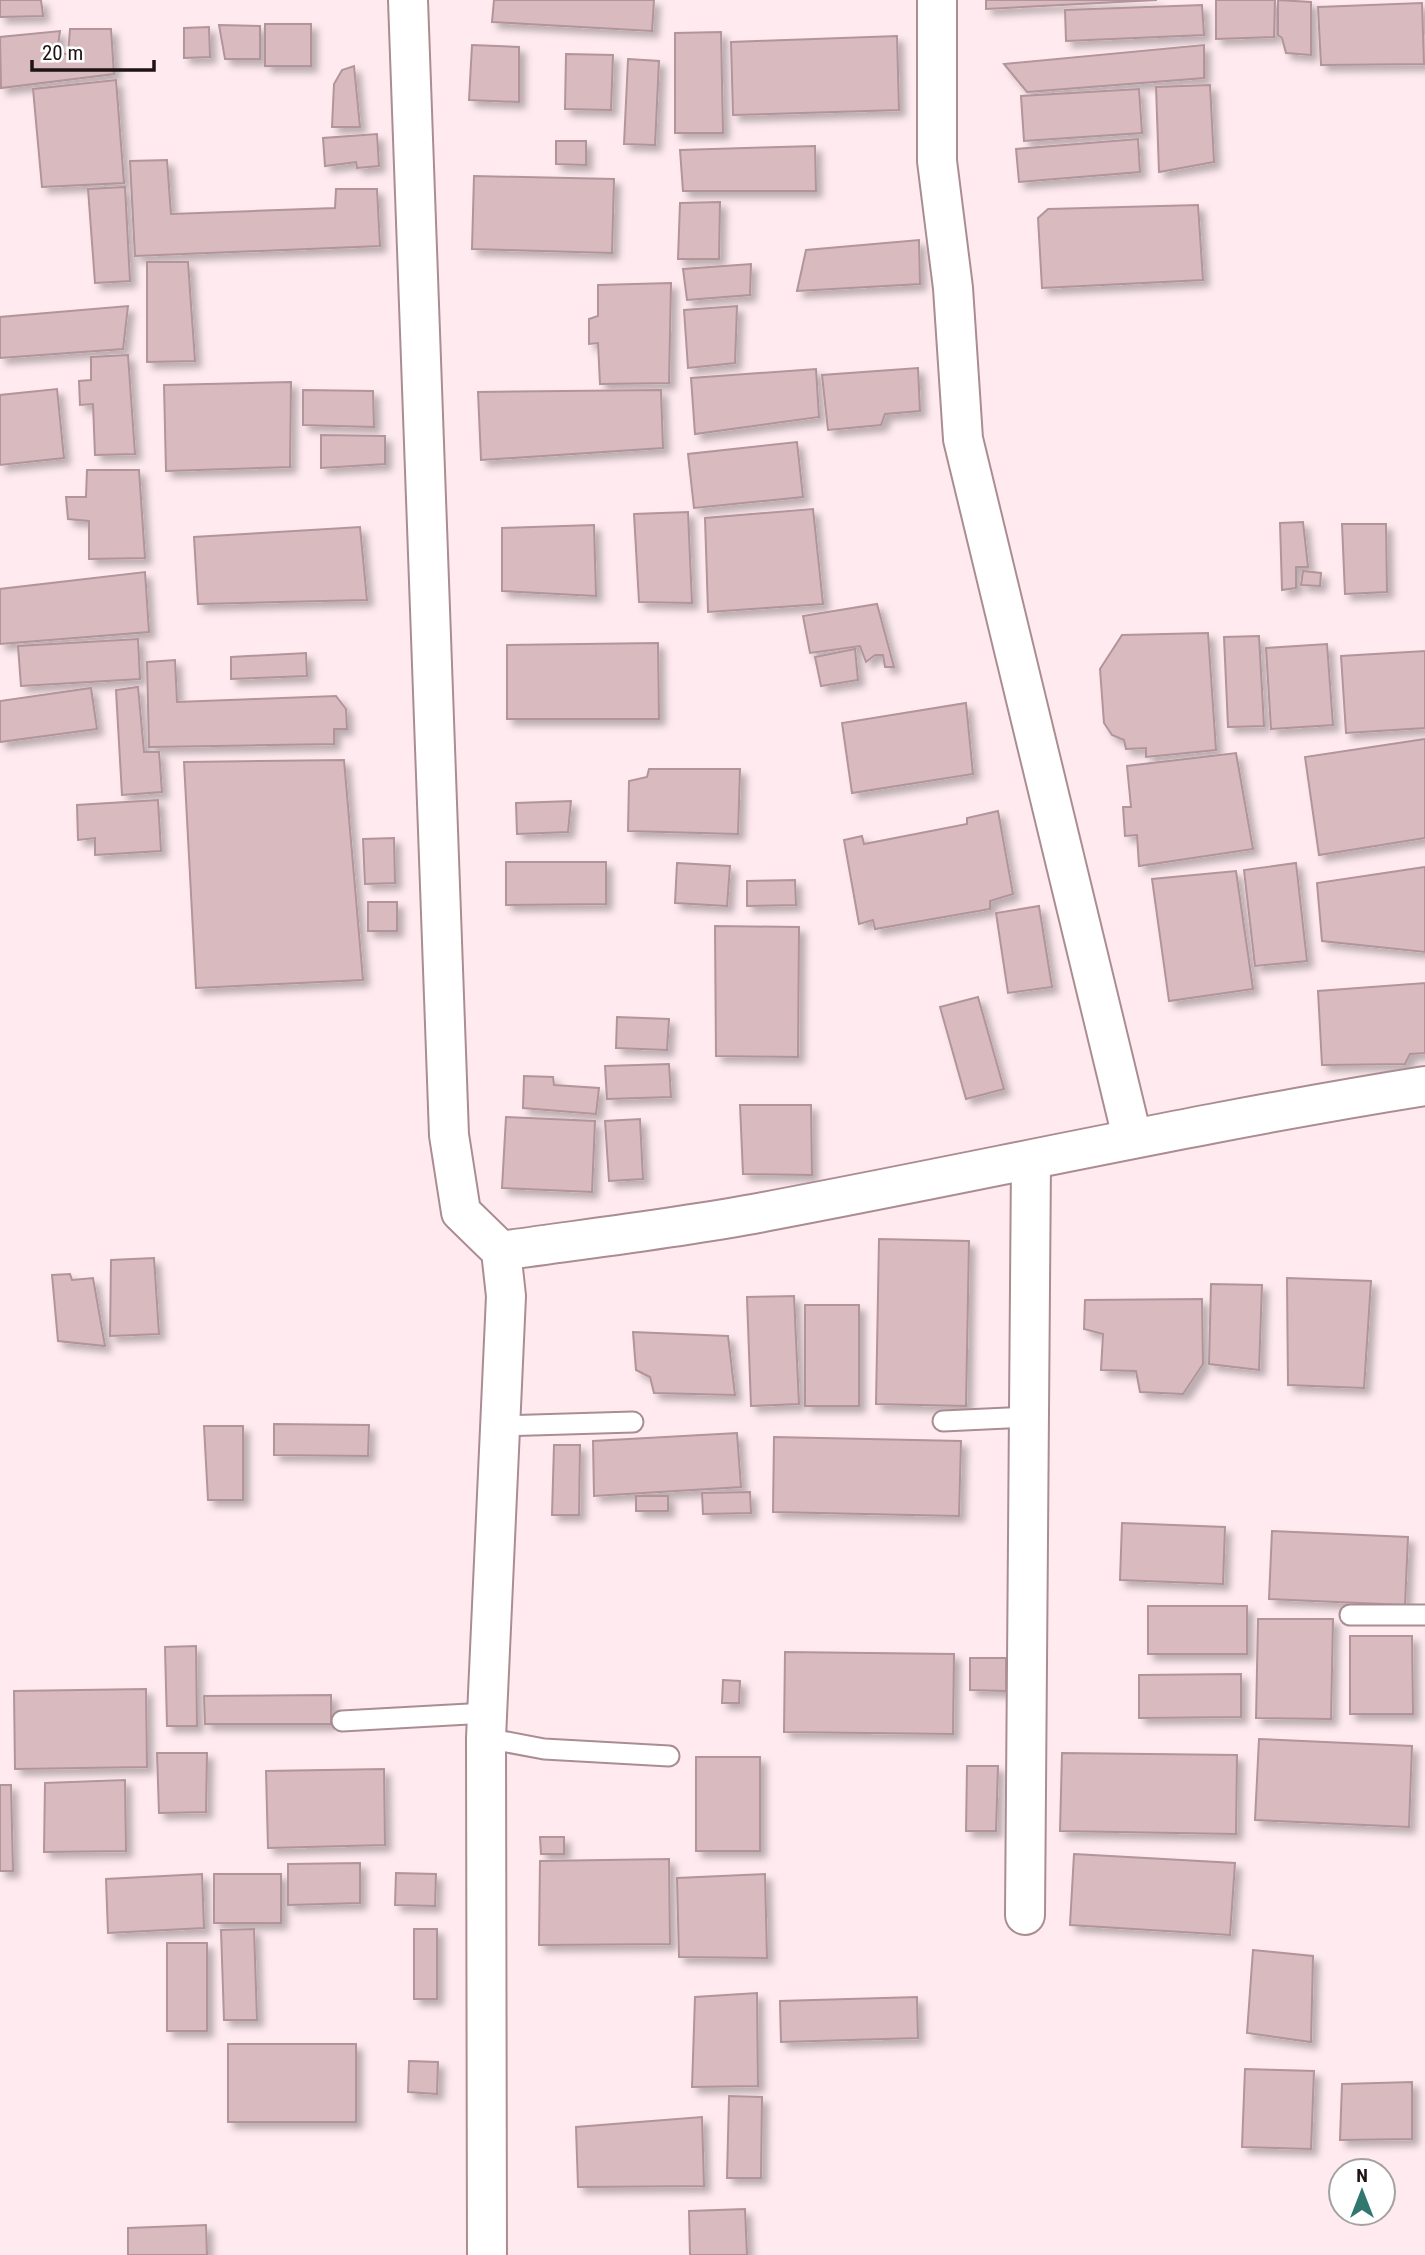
<svg xmlns="http://www.w3.org/2000/svg" width="1425" height="2255" font-family="'Roboto Condensed',sans-serif">
  <style>
    .building { fill: #d8babf; stroke: #b2959a; stroke-width: 2; filter: url(#shadow) }
    .lines { fill: none; stroke-linecap: round; stroke-linejoin: round }
    .service-casing { stroke: #aa8d92; stroke-width: 23 }
    .minor-casing { stroke: #aa8d92; stroke-width: 42 }
    .service { stroke: #fff; stroke-width: 19 }
    .minor { stroke: #fff; stroke-width: 38 }
  </style>
  <defs>
    <filter id="shadow"><feDropShadow dx="6" dy="6" stdDeviation="3.5" flood-color="#0004"/></filter>
  </defs>
  <rect width="100%" height="100%" fill="#ffebef"/>
  <g class="building">
    <path d="M0,0H41L43,16L0,17Z"/>
    <path d="M494,0H654L652,31L492,22Z"/>
    <path d="M986,0H1157L986,9Z"/>
    <path d="M1216,0H1275L1274,37L1216,39Z"/>
    <path d="M1278,0L1311,2V55L1286,53L1282,38L1278,35Z"/>
    <path d="M1422,3L1424,64L1321,65L1318,7Z"/>
    <path d="M1202,5L1204,35L1066,41L1065,10Z"/>
    <rect x="265" y="24" width="46" height="42"/>
    <path d="M219,25L260,26V59H225Z"/>
    <path d="M209,27L210,57L184,58V28Z"/>
    <path d="M70,29H111L114,74L1,88L0,37L60,31L57,53L68,54Z"/>
    <path d="M721,32L723,133H675V33Z"/>
    <path d="M897,36L899,110L733,115L731,42Z"/>
    <path d="M472,45L519,47V102L469,100Z"/>
    <path d="M1204,45V78L1027,92L1004,64Z"/>
    <path d="M566,54L613,55L611,110L565,109Z"/>
    <path d="M628,59L659,61L655,145L624,144Z"/>
    <path d="M354,66L360,127H332L334,84L342,70Z"/>
    <path d="M116,80L124,183L42,187L33,89Z"/>
    <path d="M1210,85L1214,162L1159,172L1156,87Z"/>
    <path d="M1139,89L1142,133L1024,141L1021,96Z"/>
    <path d="M377,134L379,166L357,168L356,162L325,166L323,138Z"/>
    <path d="M1138,139L1140,172L1019,182L1016,149Z"/>
    <path d="M556,141H586V165L556,164Z"/>
    <path d="M815,146L816,191H683L680,150Z"/>
    <path d="M167,160L171,214L335,208L336,189H377L380,246L135,256L130,161Z"/>
    <path d="M474,176L614,179L612,253L472,249Z"/>
    <path d="M125,187L130,281L95,283L88,189Z"/>
    <path d="M720,202L719,259H678L680,203Z"/>
    <path d="M1198,205L1203,280L1042,288L1038,218L1048,209Z"/>
    <path d="M919,240L920,284L797,291L806,250Z"/>
    <path d="M147,262H188L195,361L147,362Z"/>
    <path d="M751,264L750,295L687,300L683,269Z"/>
    <path d="M671,283L669,383L600,384L598,343L589,344V319L598,316V285Z"/>
    <path d="M128,306L123,349L0,358V317Z"/>
    <path d="M737,306L735,363L688,368L684,310Z"/>
    <path d="M128,355L135,454L95,455L93,404L80,405L79,381L91,380V357Z"/>
    <path d="M918,368L920,411L885,414L881,425L828,430L822,375Z"/>
    <path d="M816,369L819,417L695,434L691,378Z"/>
    <path d="M291,382L290,467L166,471L164,385Z"/>
    <path d="M57,389L64,458L0,465V395Z"/>
    <path d="M303,390L373,391L374,427L303,425Z"/>
    <path d="M661,390L663,448L481,460L478,392Z"/>
    <path d="M321,435L385,436V464L321,468Z"/>
    <path d="M797,442L803,497L694,508L688,454Z"/>
    <path d="M87,470H139L145,558L89,559V521L68,519L66,497H86Z"/>
    <path d="M813,509L823,604L708,612L705,518Z"/>
    <path d="M688,512L692,603L639,602L634,514Z"/>
    <path d="M1303,522L1308,567H1296V588L1282,590L1280,523Z"/>
    <path d="M1342,524H1386L1387,592L1345,594Z"/>
    <path d="M594,525L596,596L502,591V528Z"/>
    <path d="M360,527L367,600L198,604L194,537Z"/>
    <path d="M1303,571L1321,573L1320,586L1301,585Z"/>
    <path d="M145,572L149,632L0,644V589Z"/>
    <path d="M877,604L894,667H885L883,655H875L866,662L860,646L810,653L803,616Z"/>
    <path d="M1208,633L1216,750L1146,757V748L1126,749L1124,740L1112,735L1104,723L1100,669L1122,635Z"/>
    <path d="M1259,636L1264,726L1228,727L1224,637Z"/>
    <path d="M138,639L140,679L21,686L18,646Z"/>
    <path d="M658,643L659,719H507V645Z"/>
    <path d="M1327,644L1333,725L1271,729L1266,648Z"/>
    <path d="M855,649L858,680L821,686L815,657Z"/>
    <path d="M1425,651V728L1346,733L1341,656Z"/>
    <path d="M306,653L307,676L231,679V657Z"/>
    <path d="M175,660L177,702L336,696L346,709L347,729H334V744L149,747L147,662Z"/>
    <path d="M138,687L144,752H159L162,792L122,795L116,690Z"/>
    <path d="M91,688L97,729L0,742V701Z"/>
    <path d="M966,703L973,774L852,793L842,723Z"/>
    <path d="M1425,739V838L1319,855L1305,757Z"/>
    <path d="M1236,753L1253,849L1139,866L1137,835L1125,836L1123,807H1131L1127,766Z"/>
    <path d="M344,760L363,980L196,988L184,762Z"/>
    <path d="M649,769H740L738,834L628,831L629,781L647,777Z"/>
    <path d="M158,800L161,851L95,855V838L78,840L77,805Z"/>
    <path d="M571,801L568,832L517,834L516,803Z"/>
    <path d="M998,811L1013,894L990,901V909L875,929L873,920L859,924L844,840L862,836L864,844L967,824V818Z"/>
    <path d="M394,838L395,883L365,884L363,839Z"/>
    <path d="M506,862H606V904L506,905Z"/>
    <path d="M677,863L730,866L727,906L675,903Z"/>
    <path d="M1296,863L1307,961L1255,966L1244,870Z"/>
    <path d="M1425,867V952L1322,941L1317,883Z"/>
    <path d="M1236,871L1253,989L1169,1001L1152,879Z"/>
    <path d="M795,880L796,905L747,906V881Z"/>
    <rect x="368" y="902" width="29" height="29"/>
    <path d="M1039,906L1052,987L1008,993L996,913Z"/>
    <path d="M715,926L799,927L798,1057L716,1056Z"/>
    <path d="M1425,983V1053L1410,1054L1405,1064L1322,1065L1318,991Z"/>
    <path d="M978,997L1004,1089L966,1099L940,1007Z"/>
    <path d="M617,1017L669,1019L667,1050L616,1048Z"/>
    <path d="M669,1064L671,1097L607,1099L605,1066Z"/>
    <path d="M524,1076L553,1077L554,1085L599,1088L596,1114L523,1108Z"/>
    <path d="M740,1105H811L812,1175L743,1174Z"/>
    <path d="M506,1117L595,1121L592,1192L502,1188Z"/>
    <path d="M640,1119L643,1179L609,1181L605,1121Z"/>
    <path d="M879,1239L969,1241L966,1406L876,1404Z"/>
    <path d="M154,1258L159,1334L110,1336L111,1260Z"/>
    <path d="M70,1274L72,1280L93,1278L105,1346L58,1341L52,1275Z"/>
    <path d="M1287,1278L1371,1281L1364,1388L1288,1385Z"/>
    <path d="M1211,1284L1262,1285L1259,1370L1209,1364Z"/>
    <path d="M794,1296L799,1404L751,1406L747,1297Z"/>
    <path d="M1202,1299L1203,1364L1183,1394L1140,1392L1136,1371L1101,1370L1103,1334L1084,1329L1085,1300Z"/>
    <rect x="805" y="1305" width="54" height="101"/>
    <path d="M633,1332L728,1336L735,1395L654,1393L650,1377L636,1370Z"/>
    <path d="M274,1424L369,1425L368,1456L274,1455Z"/>
    <path d="M204,1426H243V1500H208Z"/>
    <path d="M737,1433L741,1487L594,1496L593,1441Z"/>
    <path d="M774,1437L961,1441L959,1516L773,1512Z"/>
    <path d="M554,1445H580L579,1515H552Z"/>
    <path d="M750,1492L751,1513L703,1514L702,1493Z"/>
    <rect x="636" y="1496" width="32" height="15"/>
    <path d="M1122,1523L1225,1527L1223,1584L1120,1580Z"/>
    <path d="M1272,1531L1408,1537L1405,1605L1269,1599Z"/>
    <rect x="1148" y="1606" width="99" height="48"/>
    <path d="M1258,1619H1333L1331,1719L1256,1718Z"/>
    <path d="M1350,1636H1412L1413,1714H1350Z"/>
    <path d="M196,1646L197,1726H167L165,1647Z"/>
    <path d="M785,1652L954,1654L953,1734L784,1732Z"/>
    <path d="M970,1658H1006V1691L970,1690Z"/>
    <path d="M1241,1674V1717L1139,1718V1675Z"/>
    <path d="M723,1680L740,1681L739,1703H722Z"/>
    <path d="M146,1689L147,1767L15,1769L14,1691Z"/>
    <path d="M331,1695V1724H205L204,1696Z"/>
    <path d="M1259,1739L1412,1746L1409,1827L1255,1820Z"/>
    <path d="M157,1753H207L206,1812L159,1813Z"/>
    <path d="M1062,1753L1237,1755L1236,1834L1060,1831Z"/>
    <rect x="696" y="1757" width="64" height="94"/>
    <path d="M967,1766H998L996,1831H966Z"/>
    <path d="M384,1769L385,1845L268,1848L266,1771Z"/>
    <path d="M125,1780L126,1851L44,1852L45,1783Z"/>
    <path d="M0,1785H11L13,1871H0Z"/>
    <path d="M540,1837H564V1854H541Z"/>
    <path d="M1074,1854L1235,1863L1230,1935L1070,1925Z"/>
    <path d="M669,1859L670,1944L539,1945L540,1861Z"/>
    <path d="M360,1863V1903L288,1905V1864Z"/>
    <path d="M396,1873L436,1874L435,1906L395,1905Z"/>
    <path d="M202,1874L204,1928L108,1933L106,1879Z"/>
    <rect x="214" y="1874" width="67" height="49"/>
    <path d="M765,1874L767,1958L679,1957L677,1878Z"/>
    <path d="M254,1929L257,2020H224L221,1930Z"/>
    <rect x="414" y="1929" width="23" height="70"/>
    <rect x="167" y="1943" width="40" height="88"/>
    <path d="M1253,1950L1313,1956L1311,2042L1247,2033Z"/>
    <path d="M757,1993L758,2086L692,2087L695,1997Z"/>
    <path d="M917,1997L918,2038L781,2042L780,2001Z"/>
    <rect x="228" y="2044" width="128" height="78"/>
    <path d="M409,2061L438,2062L437,2094L408,2092Z"/>
    <path d="M1245,2069L1314,2071L1311,2149L1242,2147Z"/>
    <path d="M1412,2082V2139L1340,2140L1342,2084Z"/>
    <path d="M729,2096L762,2097L761,2178H727Z"/>
    <path d="M702,2117L704,2186L578,2187L576,2127Z"/>
    <path d="M745,2209L747,2255H690L689,2211Z"/>
    <path d="M206,2225L207,2255H128V2228Z"/>
  </g>
  <g class="lines">
    <g class="service-casing">
      <g id="service">
        <path d="M943,1421L1028,1417"/>
        <path d="M500,1426L633,1422"/>
        <path d="M1350,1615H1425"/>
        <path d="M342,1721L487,1713"/>
        <path d="M486,1738L544,1749L669,1756"/>
      </g>
    </g>
    <g class="minor-casing">
      <g id="minor">
        <path d="M408,0L449,1135L461,1212L501,1251L506,1296L486,1738L487,2255"/>
        <path d="M937,0V161L953,288L963,439L1132,1137"/>
        <path d="M501,1251C585,1239 670,1229 753,1214C978,1172 1199,1122 1425,1086"/>
        <path d="M1025,1915L1031,1161"/>
      </g>
    </g>
    <use href="#service" class="service"/>
    <use href="#minor" class="minor"/>
  </g>
  <g transform="translate(1362 2192)"><circle r="33" fill="#ffffff" stroke="#a5a1a1" stroke-width="2"/>
  <path d="M0-5L12 26L0 18L-12 26Z" fill="#307770"/>
  <text y="-10" font-size="19" font-weight="bold" text-anchor="middle" fill="#1e1315">N</text>
  </g>
  <path d="M32 60v10h122v-10" fill="none" stroke="#1e1315" stroke-width="3.5"/>
  <text x="42" y="60" font-size="21" fill="#1e1315" stroke="#ffffff" stroke-width="5" paint-order="stroke">20 m</text>
</svg>
